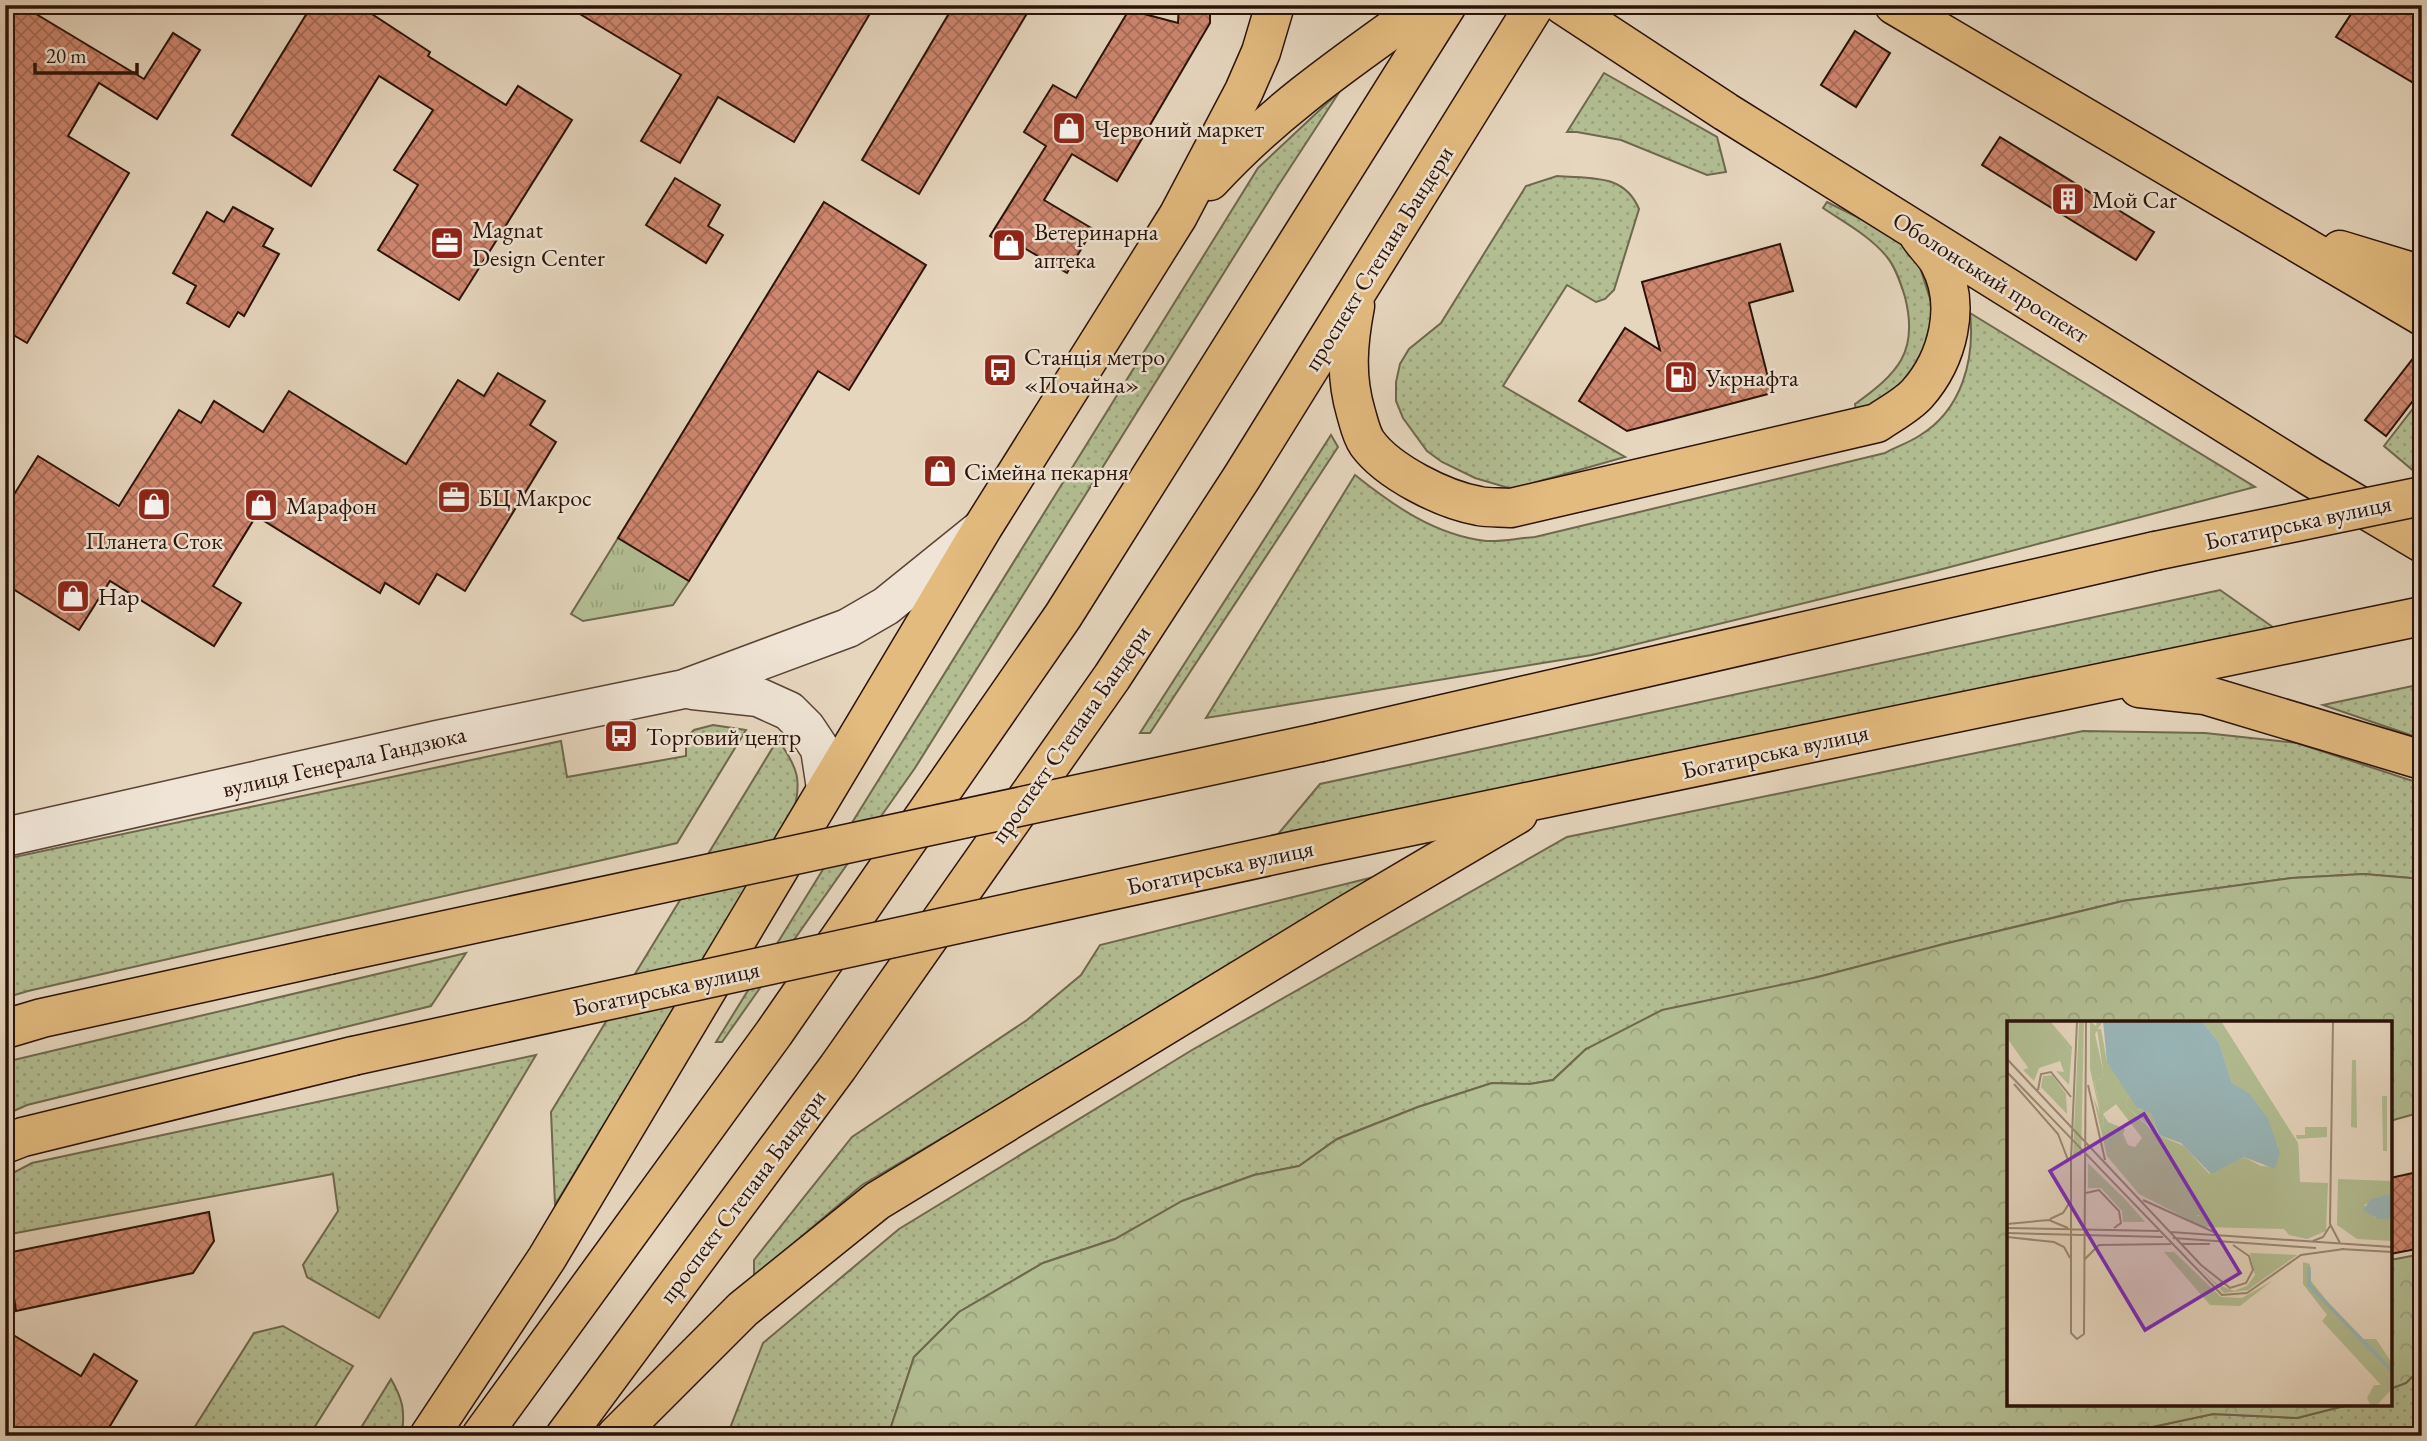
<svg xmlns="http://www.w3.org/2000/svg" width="2427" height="1441" font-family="'EB Garamond',serif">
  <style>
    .grass { fill: url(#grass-dots); stroke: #6f684e; stroke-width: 2 }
    .forest { fill: url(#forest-crowns); stroke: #6f684e; stroke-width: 2 }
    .park { fill: url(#park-tufts); stroke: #6f684e; stroke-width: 2 }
    .building { fill: url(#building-cross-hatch); stroke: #2b1208; stroke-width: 2 }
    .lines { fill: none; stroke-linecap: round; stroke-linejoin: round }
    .minor-casing { stroke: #5a4336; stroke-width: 41 }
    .major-casing { stroke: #2b1208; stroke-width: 41 }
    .minor { stroke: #efe4d5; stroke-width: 38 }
    .major { stroke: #e3bb7f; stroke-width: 38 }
    .major-bridge-casing { stroke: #2b1208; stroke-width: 41; stroke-linecap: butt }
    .major-bridge { stroke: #e3bb7f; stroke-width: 38 }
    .labels { text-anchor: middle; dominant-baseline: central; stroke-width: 5; stroke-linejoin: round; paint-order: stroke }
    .poi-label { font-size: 24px; fill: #2b1208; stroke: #efe4d5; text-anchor: start }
    .street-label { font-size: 24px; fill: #2b1208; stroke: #efe4d5 }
    .inset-river { fill: none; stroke: #99b7b9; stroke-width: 3.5 }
    .inset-road { fill: none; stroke: #9b8875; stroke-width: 2 }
    .view { fill: #7b2cbf; fill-opacity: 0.15; stroke: #7b2cbf; stroke-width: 3.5 }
    .inset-edge { fill: none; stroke: #2b1208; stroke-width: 3.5 }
  </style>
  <defs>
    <pattern id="grass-dots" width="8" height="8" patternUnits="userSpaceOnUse" patternTransform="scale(1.75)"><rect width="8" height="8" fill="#b3be93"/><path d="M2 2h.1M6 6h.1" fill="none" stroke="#9aa27d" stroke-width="1.8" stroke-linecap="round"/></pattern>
    <pattern id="forest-crowns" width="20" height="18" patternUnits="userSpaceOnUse" patternTransform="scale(1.75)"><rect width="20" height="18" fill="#b3be93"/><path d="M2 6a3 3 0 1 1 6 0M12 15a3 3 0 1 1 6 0" fill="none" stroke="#9aa27d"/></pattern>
    <pattern id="park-tufts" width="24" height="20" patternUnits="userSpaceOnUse" patternTransform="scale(1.75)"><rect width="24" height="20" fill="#b3be93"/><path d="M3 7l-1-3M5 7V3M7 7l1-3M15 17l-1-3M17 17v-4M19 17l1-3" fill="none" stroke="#9aa27d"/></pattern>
    <pattern id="building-cross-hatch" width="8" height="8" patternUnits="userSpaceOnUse" patternTransform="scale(1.75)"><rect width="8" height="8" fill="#cf876f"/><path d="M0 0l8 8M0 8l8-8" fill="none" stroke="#a86d59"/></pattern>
  </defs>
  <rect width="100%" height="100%" fill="#e6d6be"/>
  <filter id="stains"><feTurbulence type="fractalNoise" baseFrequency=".00286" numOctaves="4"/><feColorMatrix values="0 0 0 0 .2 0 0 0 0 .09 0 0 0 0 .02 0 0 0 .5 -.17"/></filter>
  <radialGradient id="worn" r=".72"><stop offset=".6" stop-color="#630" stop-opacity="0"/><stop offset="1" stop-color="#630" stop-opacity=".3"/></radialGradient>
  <g class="grass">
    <path d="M1604,73L1717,137L1726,172L1707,175L1621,140L1577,132H1567Z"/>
    <path d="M1340,91L1278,186L915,768L722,1042H716L1258,168Z"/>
    <path d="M1557,176C1590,179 1624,173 1639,209L1614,290L1605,299L1596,302L1567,285L1503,386L1625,457L1512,489L1475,478L1442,462L1427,451L1403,418L1396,401V382L1400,364L1409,349L1441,323L1526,186Z"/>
    <path d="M1827,202L1863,220L1887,228L1918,261L1931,302L1932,343L1893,399L1856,411L1855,404C1898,373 1919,352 1905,297C1901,284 1896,268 1887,257C1870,236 1845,223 1823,208Z"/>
    <path d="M1970,313L2255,487L1931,572L1592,655L1206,718L1355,475C1394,506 1435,535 1486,541C1501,542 1519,538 1535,537L1885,453C1896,447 1908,443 1919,436C1962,410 1975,360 1970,313Z"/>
    <path d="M2422,397V478L2384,446Z"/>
    <path d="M1331,435L1338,447L1150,733H1140Z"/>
    <path d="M2220,590L2277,630L1274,839L1320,784Z"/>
    <path d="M2422,684V739L2323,705Z"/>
    <path d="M713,725L746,730L677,843L28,991L5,998V859L561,741L567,777L686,756V738L694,730Z"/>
    <path d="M2083,731L2205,733L2297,743L2422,784V879L2364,874L2292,878L2123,901L1944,944L1818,977L1586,1049L1553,1080L1530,1084L1492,1083L1418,1107L1337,1139L1299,1166L1254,1175L1183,1201L1115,1239L1043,1263L959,1312L914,1357L888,1436H727L763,1343L899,1229L1192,1050L1567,837Z"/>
    <path d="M778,739C797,769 803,778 793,814L555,1205L551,1112Z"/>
    <path d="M1398,871L862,1185L754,1277V1260L852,1137L1027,1020L1081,975L1100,945Z"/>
    <path d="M466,953L431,1006L27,1105L5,1115V1062Z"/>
    <path d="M536,1055L379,1318L307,1277L303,1265L338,1211L333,1174L5,1235V1177L32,1163Z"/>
    <path d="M283,1326L353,1366L309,1436H189L254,1333Z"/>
    <path d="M2422,1367V1436H2125L2152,1427L2213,1414L2297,1418L2352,1404H2390V1389L2406,1383Z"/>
    <path d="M391,1379C403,1400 405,1410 402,1434L356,1436Z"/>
  </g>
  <g class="forest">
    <path d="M2364,874L2422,879V1112L2390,1121V1023H2009V1404H2352L2297,1418L2213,1414L2152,1427L2125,1436H888L914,1357L959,1312L1043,1263L1115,1239L1182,1201L1254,1175L1299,1166L1337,1139L1418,1107L1492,1083L1530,1084L1553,1080L1586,1049L1662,1010L1818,977L1944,944L2123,901L2292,878Z"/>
    <path d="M2422,1254V1367L2406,1383L2390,1389V1260Z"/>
  </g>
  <path class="park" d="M618,538L689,581L673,605L583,621L571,614Z"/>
  <g class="building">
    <path d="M5,5H21L144,79L173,33L200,50L157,119L99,83L68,136L129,173L27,343L5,330Z"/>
    <path d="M312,5H358L430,52L428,56L506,105L518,86L572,120L459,300L378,250L418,185L394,170L433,110L379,76L311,186L232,135Z"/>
    <path d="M565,5H875L794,142L718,97L680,163L641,141L681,75Z"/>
    <path d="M954,5H1032L919,194L862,160Z"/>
    <path d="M1179,5H1210V23L1117,181L1072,154L1044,200L1093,229L1067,273L1019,245L1015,252L990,236L1046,146L1024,132L1053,85L1076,98L1129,10L1178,23Z"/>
    <path d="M2357,5H2422V88L2336,37Z"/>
    <path d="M1855,31L1890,53L1856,107L1821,85Z"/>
    <path d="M2000,137L2154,232L2136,260L1982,165Z"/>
    <path d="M675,178L720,205L708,226L723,235L706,263L646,225Z"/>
    <path d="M824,202L926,265L849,390L818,371L689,581L618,538Z"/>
    <path d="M233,207L273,229L263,246L279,254L244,316L238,312L229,327L187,303L196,286L173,273L207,212L224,222Z"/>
    <path d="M1780,244L1793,291L1749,303L1772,393L1627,431L1579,401L1625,328L1660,350L1642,282Z"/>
    <path d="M2422,347V389L2386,436L2365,420Z"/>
    <path d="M498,373L545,401L530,425L556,442L465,591L437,574L419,604L385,583L380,593L256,516L213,586L241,603L214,646L110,581L79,630L5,584V509L38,456L119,506L179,410L201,423L214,401L263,432L289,391L406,464L458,380L484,396Z"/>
    <path d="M2422,1171V1248L2390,1254V1178Z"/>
    <path d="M209,1212L214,1241L193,1273L16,1311L7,1253Z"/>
    <path d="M5,1330L81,1376L94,1354L137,1381L104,1436H5Z"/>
  </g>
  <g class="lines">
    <g class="minor-casing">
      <g id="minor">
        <path d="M693,690L758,697L789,711L806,728L820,749L826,788"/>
        <path d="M5,837L437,740L684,689L848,628L886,606L979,531"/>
      </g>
    </g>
    <g class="major-casing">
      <g id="major">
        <path d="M1563,5L1726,112L2311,477L2422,543"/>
        <path d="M1894,5L2422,316"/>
        <path d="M1210,181C1274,111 1349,60 1426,5"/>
        <path d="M2340,250L2422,275"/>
        <path d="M1355,306C1348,343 1345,376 1356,413C1359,423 1361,434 1367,443C1388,472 1444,500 1479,506C1489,508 1500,507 1511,508L1877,423C1890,414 1907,405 1917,394C1948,359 1962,305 1939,262C1934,253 1925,245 1919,236"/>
        <path d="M2139,688L2205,695L2422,760"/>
        <path d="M1321,742L2155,551"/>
        <path d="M1306,848L2422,616"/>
        <path d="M5,1029L42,1018L329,955"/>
        <path d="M5,1144L23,1137L353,1056"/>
        <path d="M429,1436L547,1258L983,527L1178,216L1244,91L1261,52L1275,5"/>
        <path d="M481,1436L774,1033L1063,616L1447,5"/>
        <path d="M565,1436L838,1067L1112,677L1242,477L1535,5"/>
        <path d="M616,1436L743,1309L877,1201L1350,913L1518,814"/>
      </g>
    </g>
    <use href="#minor" class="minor"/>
    <use href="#major" class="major"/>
    <g class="major-bridge-casing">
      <g id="major-bridge">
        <path d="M2155,551L2422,496"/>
        <path d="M329,955L1321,742"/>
        <path d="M353,1056L1306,848"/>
      </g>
    </g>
    <use href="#major-bridge" class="major-bridge"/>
  </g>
  <defs>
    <g id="shop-square" transform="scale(1.75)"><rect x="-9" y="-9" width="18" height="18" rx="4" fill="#8f2418" stroke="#efe4d5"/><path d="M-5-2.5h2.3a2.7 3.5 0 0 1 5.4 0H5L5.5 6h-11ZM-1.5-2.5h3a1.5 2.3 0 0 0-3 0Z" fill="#fff"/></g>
    <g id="building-square" transform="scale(1.75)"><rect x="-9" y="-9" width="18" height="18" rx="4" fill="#8f2418" stroke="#efe4d5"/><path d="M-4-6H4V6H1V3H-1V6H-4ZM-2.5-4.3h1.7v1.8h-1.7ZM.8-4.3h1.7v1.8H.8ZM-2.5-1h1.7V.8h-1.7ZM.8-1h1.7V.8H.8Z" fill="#fff"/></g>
    <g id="office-square" transform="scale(1.75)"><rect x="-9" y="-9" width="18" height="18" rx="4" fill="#8f2418" stroke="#efe4d5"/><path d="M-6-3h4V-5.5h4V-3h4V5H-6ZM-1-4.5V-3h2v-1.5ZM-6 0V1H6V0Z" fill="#fff"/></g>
    <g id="bus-square" transform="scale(1.75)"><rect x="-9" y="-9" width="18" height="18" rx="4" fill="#8f2418" stroke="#efe4d5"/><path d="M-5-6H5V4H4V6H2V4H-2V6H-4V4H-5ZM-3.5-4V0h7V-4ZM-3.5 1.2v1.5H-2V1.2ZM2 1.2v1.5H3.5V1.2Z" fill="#fff"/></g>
    <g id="fuel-square" transform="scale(1.75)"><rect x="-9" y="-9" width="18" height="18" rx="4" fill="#8f2418" stroke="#efe4d5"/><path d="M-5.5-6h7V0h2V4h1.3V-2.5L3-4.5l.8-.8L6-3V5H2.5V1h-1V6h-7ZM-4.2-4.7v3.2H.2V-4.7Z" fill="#fff"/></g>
  </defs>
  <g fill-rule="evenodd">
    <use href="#shop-square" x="1069" y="128"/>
    <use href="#building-square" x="2068" y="199"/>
    <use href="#office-square" x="447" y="243"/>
    <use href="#shop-square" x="1009" y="245"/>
    <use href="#bus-square" x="1000" y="370"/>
    <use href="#fuel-square" x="1681" y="377"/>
    <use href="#shop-square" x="940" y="471"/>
    <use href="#office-square" x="454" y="497"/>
    <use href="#shop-square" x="154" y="504"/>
    <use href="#shop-square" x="261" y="505"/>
    <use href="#shop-square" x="73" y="596"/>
    <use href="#bus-square" x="621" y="736"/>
  </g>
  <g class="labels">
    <g class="poi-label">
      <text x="1094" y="128">Червоний маркет</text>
      <text x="2092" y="199">Мой Car</text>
      <text x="472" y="229">Magnat<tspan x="472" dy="28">Design Center</tspan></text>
      <text x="1034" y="231">Ветеринарна<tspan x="1034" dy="28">аптека</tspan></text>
      <text x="1024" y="356">Станція метро<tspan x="1024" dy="28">«Почайна»</tspan></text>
      <text x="1706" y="377">Укрнафта</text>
      <text x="964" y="471">Сімейна пекарня</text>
      <text x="478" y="497">БЦ Макрос</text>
      <text x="286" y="505">Марафон</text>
      <text x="154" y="540" text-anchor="middle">Планета Сток</text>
      <text x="98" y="596">Hap</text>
      <text x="646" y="736">Торговий центр</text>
    </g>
    <g class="street-label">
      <text transform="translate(1378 258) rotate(-58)">проспект Степана Бандери</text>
      <text transform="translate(1991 277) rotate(32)">Оболонський проспект</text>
      <text transform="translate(2298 522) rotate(-12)">Богатирська вулиця</text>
      <text transform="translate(1070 734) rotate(-55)">проспект Степана Бандери</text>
      <text transform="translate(1775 751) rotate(-12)">Богатирська вулиця</text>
      <text transform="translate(344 761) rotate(-13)">вулиця Генерала Гандзюка</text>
      <text transform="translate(1220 867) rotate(-12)">Богатирська вулиця</text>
      <text transform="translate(666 988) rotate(-12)">Богатирська вулиця</text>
      <text transform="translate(742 1196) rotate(-53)">проспект Степана Бандери</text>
    </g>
  </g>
  <g transform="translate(2007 1021)">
    <rect width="385" height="385" fill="#e6d6be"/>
    <path d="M43,0L65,26L62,64L49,50L57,51L53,40L32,47L27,60L16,49L64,30ZM72,0H77L74,135L66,134ZM83,0L89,5L90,0H96L88,13L96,49L95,58L87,60L92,84L97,91L105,83H109L96,93L97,108L139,160L191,195L225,178L275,142L261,77L291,122L293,161L321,162L319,210L300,218L282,214L277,208L196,206L132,173L100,135L86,75L93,93L83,48ZM345,39H349L350,107L344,106ZM45,54L59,73L60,93L34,66L36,55ZM123,71L131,88L144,91L151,113L118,84ZM375,75H380V130H376ZM298,106H320V116L290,118L289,114H298ZM81,142L119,179L138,201H116L115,190L94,167H81ZM157,231H167L214,276L235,277L265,260L233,285L203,284ZM243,232L290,234L241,269L217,272L187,241L210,263L227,270L240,265L248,254Z" fill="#b3be93"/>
    <path d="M0,0H43L64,30L22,48L0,17ZM90,8H94L100,41L123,71L118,84L149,113L177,125L225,178L198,194H187L139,160L114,134L97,108L96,93L101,101L118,108L116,113L121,124L128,126L135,117L109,83L97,91L93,87L87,60L95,58L96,49ZM296,241L303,243L304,260L325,286L355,318H369L385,342V368L369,385H364L360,377L367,364H374L315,300L320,294L296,263Z" fill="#b3be93"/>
    <path d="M195,0H214L291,122L292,141L237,195L196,156L237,136L254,145L269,146L271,125L246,77L225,62L212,22ZM331,158L385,160V173L357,184L368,197H385V220L350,218L330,204Z" fill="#b3be93"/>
    <path d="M96,0H195L212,22L225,62L243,73L261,98L273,132L268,148L237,136L204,153L174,122L152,114L144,92L130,87L100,41ZM385,173V197L371,198L356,189L364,178Z" fill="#99b7b9"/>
    <path class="inset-river" d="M302,246V264L385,350"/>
    <path class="inset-road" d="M70,0L64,138V312L70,318L77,313L79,0M326,0L323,203L333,222M0,38L194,244L223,267L239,262L246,249L242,235L226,224M0,51L215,274L240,272L294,234L337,228M7,63L51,113L61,139M81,64L98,139M31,69L34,53L44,51L64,76M79,172L92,169L112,190L114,202L107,207M136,179L209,212M43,198L56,192L63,181M0,203L42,199L61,207M0,207L152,210M163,211L385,226M0,212L156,216M0,216L47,221L57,226L63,237M166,217L309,227M306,220L316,216L323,205M175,223H203M334,228L385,231M77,239L92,224L164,223"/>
    <path class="view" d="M137,93L233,252L138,309L43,150Z"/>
    <rect width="385" height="385" class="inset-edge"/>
  </g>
  <rect width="2427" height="1441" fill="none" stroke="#e6d6be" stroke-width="28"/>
  <rect x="7" y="7" width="2413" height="1427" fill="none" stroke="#2b1208" stroke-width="3.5"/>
  <rect x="14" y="14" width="2399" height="1413" fill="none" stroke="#2b1208" stroke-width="2"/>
  <path d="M35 63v10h102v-10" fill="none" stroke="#2b1208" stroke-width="3.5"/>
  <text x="46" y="63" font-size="21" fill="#2b1208" stroke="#efe4d5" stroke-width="5" paint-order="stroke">20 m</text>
  <rect width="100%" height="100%" filter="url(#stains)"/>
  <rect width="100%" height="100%" fill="url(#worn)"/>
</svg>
